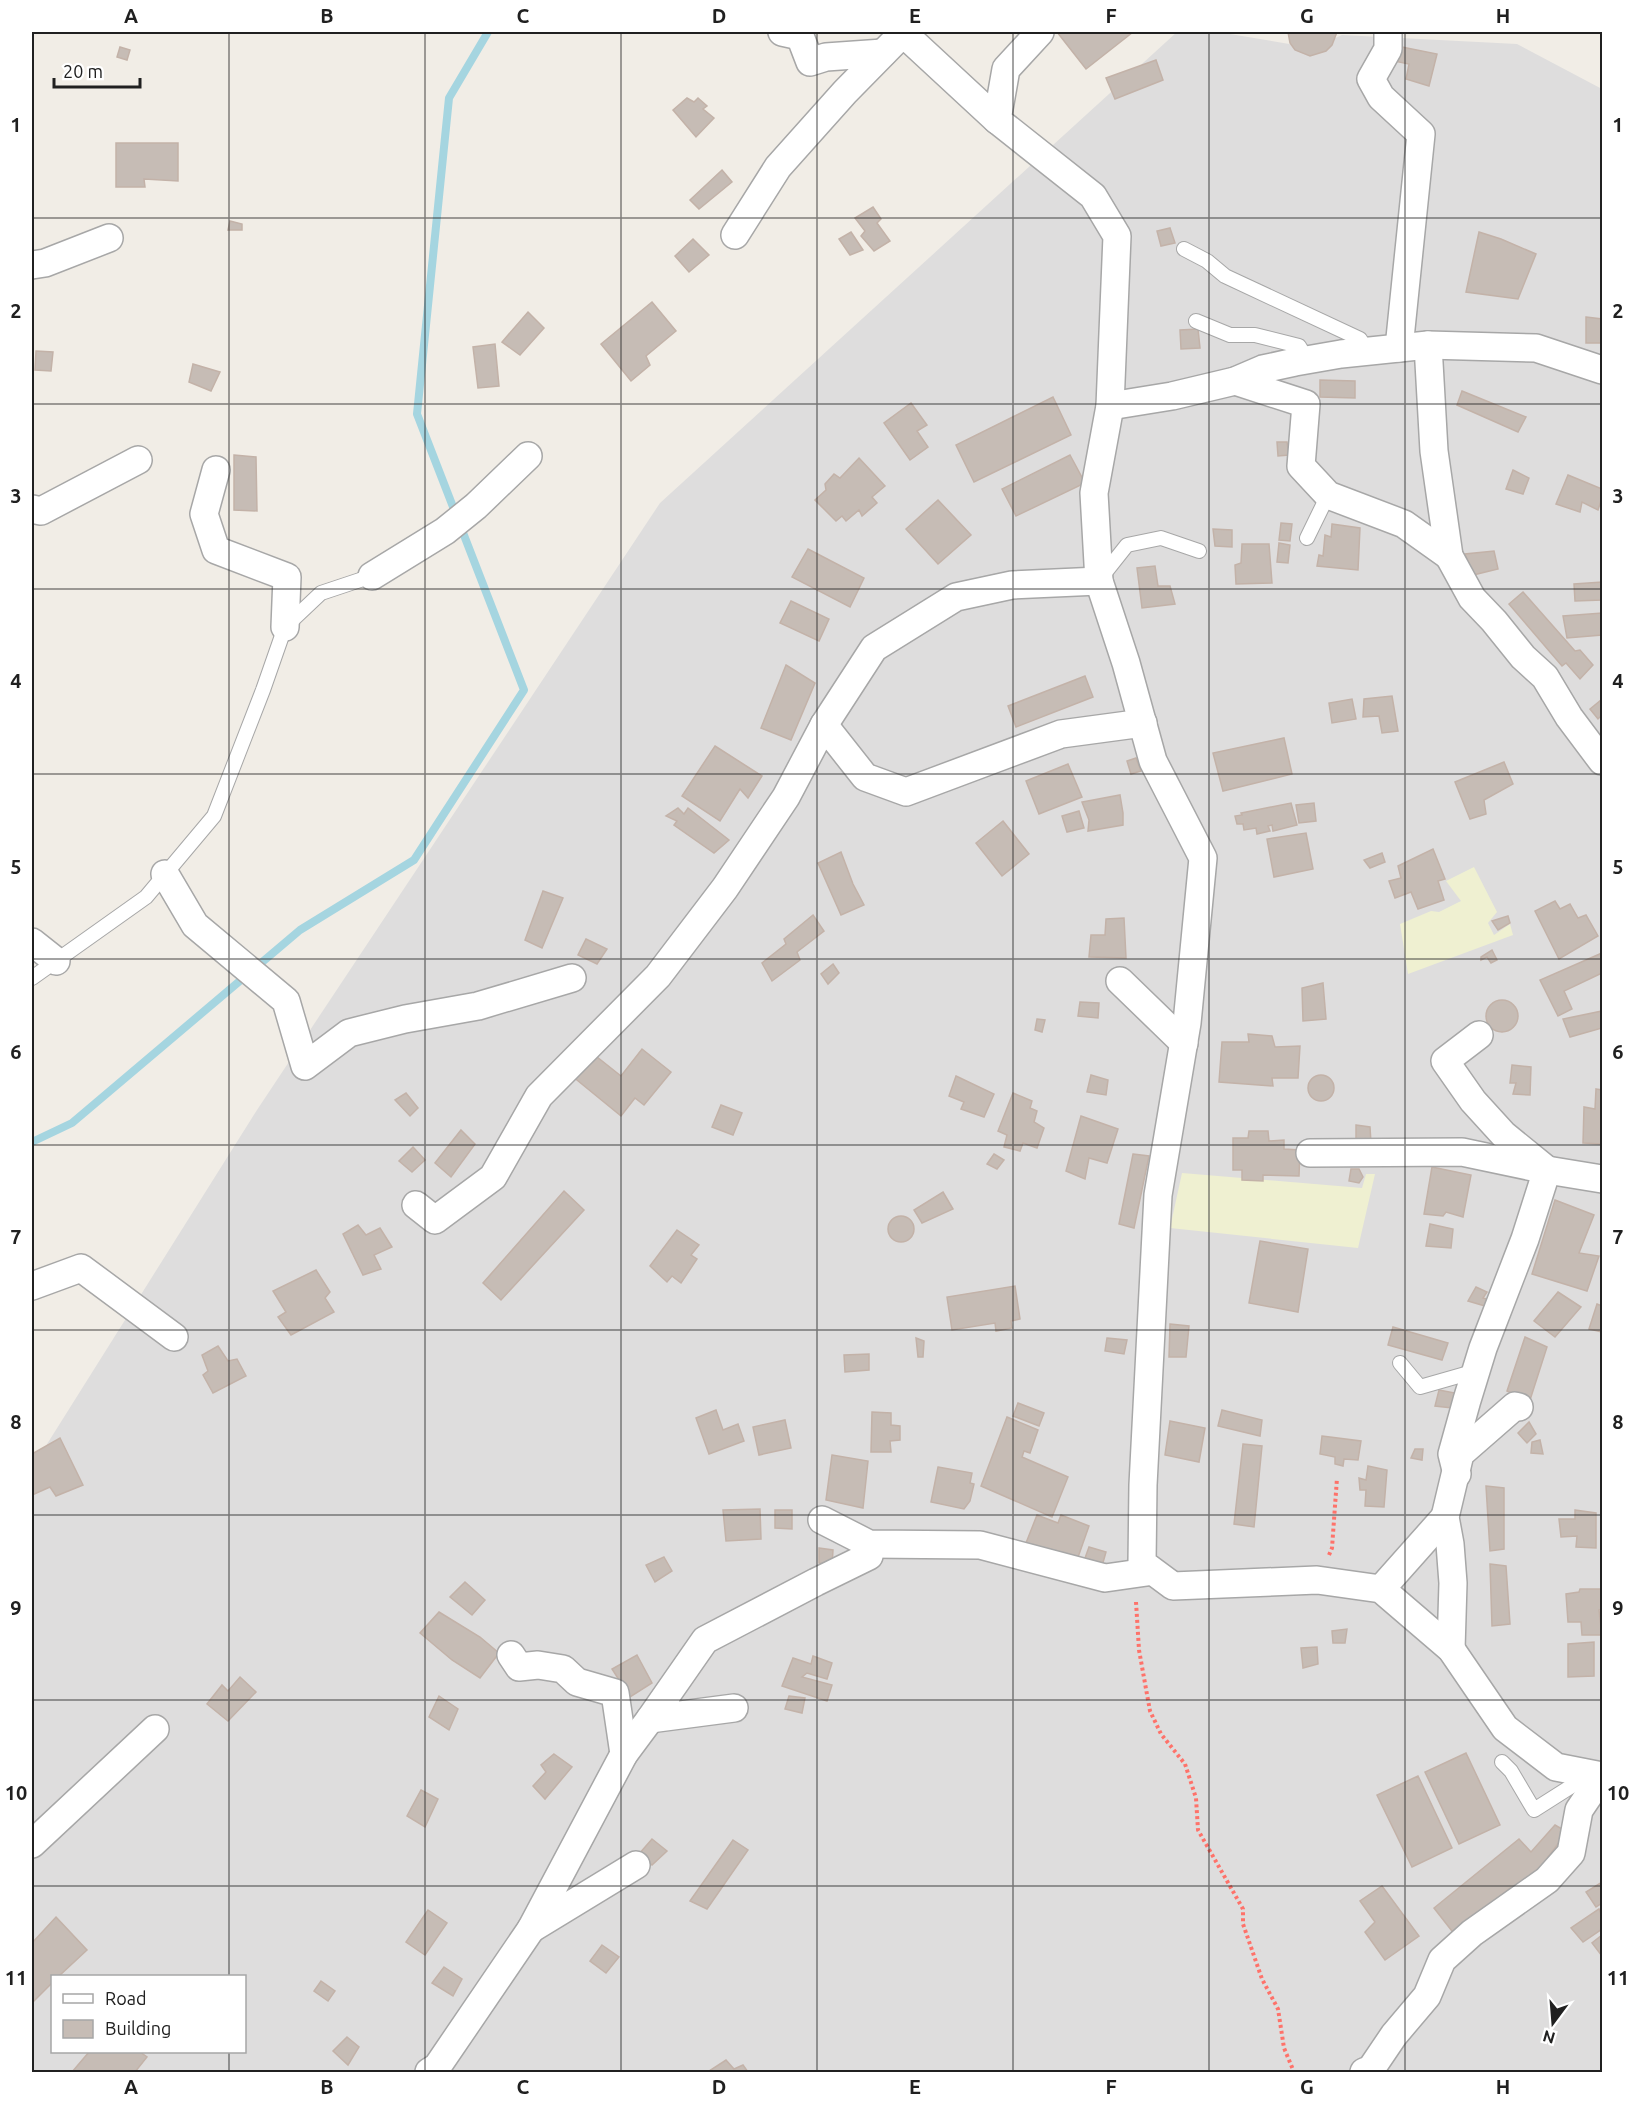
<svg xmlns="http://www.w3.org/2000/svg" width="1634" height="2104" font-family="Ubuntu,sans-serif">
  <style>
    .residential { fill: #dedddd; fill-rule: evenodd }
    .farmland { fill: #eff0d1 }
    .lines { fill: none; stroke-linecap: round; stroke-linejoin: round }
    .stream { stroke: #a5d5e0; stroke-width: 8 }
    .building { fill: #c6bcb5; stroke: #c3b2a8; stroke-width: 1.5 }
    .service-casing { stroke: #a7a7a7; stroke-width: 16 }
    .minor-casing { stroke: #a7a7a7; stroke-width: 30 }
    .path { stroke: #fe726a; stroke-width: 4; stroke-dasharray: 3 3; stroke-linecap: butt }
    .service { stroke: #fff; stroke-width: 14 }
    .minor { stroke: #fff; stroke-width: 27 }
    .grid { fill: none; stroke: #202020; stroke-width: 1.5; stroke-opacity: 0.55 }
    .neatline { fill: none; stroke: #202020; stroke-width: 2 }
    .grid-label { font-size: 20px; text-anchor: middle; font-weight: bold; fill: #202020 }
  </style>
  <rect width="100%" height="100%" fill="#f1ede6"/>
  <path class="residential" d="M1177,32H1218L1313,48L1342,35L1517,44L1602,89V2072H32V1468L257,1110L660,503ZM52,1976H244V2052H52Z"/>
  <g class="farmland">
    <path d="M1474,867L1497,912L1488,923L1494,935L1510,924L1513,935L1408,974L1400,924L1431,911L1439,912L1461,901L1446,881Z"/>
    <path d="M1182,1173L1362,1188L1366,1174H1375L1358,1248L1170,1228Z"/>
  </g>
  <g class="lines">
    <path class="stream" d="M32,1142L72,1123L300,930L414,860L524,690L417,414L449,98L488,32"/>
  </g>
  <g class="building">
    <path d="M1057,32H1133L1086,69Z"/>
    <path d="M1288,32H1337L1332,45L1326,51L1310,56L1295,50L1290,43Z"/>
    <path d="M1397,46L1437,54L1429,86L1406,79L1409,64L1394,61Z"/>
    <path d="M120,47L130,50L127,60L117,57Z"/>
    <path d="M1156,60L1163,80L1115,99L1106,78Z"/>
    <path d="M687,98L694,102L698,98L707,106L703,109L714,118L696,137L673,110Z"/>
    <path d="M116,143H178V181L144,179L145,187H116Z"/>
    <path d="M722,170L732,182L699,209L690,200Z"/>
    <path d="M873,207L881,219L877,223L890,241L874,251L861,236L865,231L855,218Z"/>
    <path d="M230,221L242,224V230H228Z"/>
    <path d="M1170,228L1175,243L1161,246L1157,231Z"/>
    <path d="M851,232L863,250L850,255L839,239Z"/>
    <path d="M1479,232L1501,239L1536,254L1518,299L1466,292Z"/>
    <path d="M693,239L709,255L689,272L675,256Z"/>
    <path d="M652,302L676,331L646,356L650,365L631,381L601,344Z"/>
    <path d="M528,312L544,328L520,355L502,342Z"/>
    <path d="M1586,317L1602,319V343H1586Z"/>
    <path d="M1198,329L1200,348L1181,349L1180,330Z"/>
    <path d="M495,344L499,386L478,388L473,347Z"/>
    <path d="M36,351L53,352L51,371L35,370Z"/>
    <path d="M193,364L220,372L211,391L189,382Z"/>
    <path d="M1320,380L1355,381V398L1320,397Z"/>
    <path d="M1462,391L1526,417L1518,432L1457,405Z"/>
    <path d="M1053,397L1071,435L974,482L956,445Z"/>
    <path d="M911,403L927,425L917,431L928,447L910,460L884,423Z"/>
    <path d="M1277,442H1287L1289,455L1278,456Z"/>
    <path d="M234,455L256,457L257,511L234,510Z"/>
    <path d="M1070,455L1085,483L1016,516L1002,489Z"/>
    <path d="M859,458L885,486L872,497L877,503L862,516L859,510L846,521L842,516L836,521L815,500L826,490L825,484L834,474L840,478Z"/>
    <path d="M1513,470L1529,478L1523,494L1506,489Z"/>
    <path d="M1568,475L1602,489V498L1598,510L1582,502L1580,512L1556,504Z"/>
    <path d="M938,500L971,535L938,564L906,529Z"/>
    <path d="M1281,523L1292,524L1290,541L1279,540Z"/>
    <path d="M1332,524L1360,528L1358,570L1317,566L1319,555L1323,556L1325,535L1331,537Z"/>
    <path d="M1213,529L1232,530V547L1215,546Z"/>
    <path d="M1279,543L1290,545L1288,563L1277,562Z"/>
    <path d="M1242,544H1269L1272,583L1236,584L1235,565L1241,563Z"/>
    <path d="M808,549L864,578L850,607L792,577Z"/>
    <path d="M1494,551L1498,569L1473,575L1465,554Z"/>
    <path d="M1155,566L1158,586H1170L1175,604L1142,608L1137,568Z"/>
    <path d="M1602,582V600L1575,601L1574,584Z"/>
    <path d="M1523,592L1575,651L1580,650L1593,665L1580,679L1566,663L1562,666L1509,604Z"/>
    <path d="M791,601L829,619L819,641L780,623Z"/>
    <path d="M1602,613V635L1567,638L1563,616Z"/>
    <path d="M786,665L815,683L791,740L761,728Z"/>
    <path d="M1085,676L1093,697L1016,727L1008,706Z"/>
    <path d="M1392,696L1398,731L1382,733L1379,716L1363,717L1364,699Z"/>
    <path d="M1352,699L1356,719L1332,723L1329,703Z"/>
    <path d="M1601,700L1602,715L1598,719L1590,709Z"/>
    <path d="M1284,738L1292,774L1223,791L1213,753Z"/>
    <path d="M715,746L762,776L748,798L740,789L720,821L682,796Z"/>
    <path d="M1136,758L1141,771L1131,774L1127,761Z"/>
    <path d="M1504,762L1513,784L1484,800L1486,814L1470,819L1455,782Z"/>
    <path d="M1068,764L1082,797L1039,814L1026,781Z"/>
    <path d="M1120,795L1123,813V825L1088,831L1089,820L1082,802Z"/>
    <path d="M1291,803L1297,825L1273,831L1272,825L1268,826L1270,831L1257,834L1256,828L1244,830L1243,824H1237L1235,816L1242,815L1241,813Z"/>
    <path d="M1314,803L1316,821L1299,823L1296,805Z"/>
    <path d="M678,808L684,814L688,808L729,840L714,853L674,825L677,821L666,816Z"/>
    <path d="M1079,811L1084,828L1067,832L1062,816Z"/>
    <path d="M1003,821L1029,854L1002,876L976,843Z"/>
    <path d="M1306,833L1313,869L1274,877L1267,839Z"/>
    <path d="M1433,849L1445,879L1438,881L1444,900L1418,909L1411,892L1395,898L1389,881L1401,878L1398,866Z"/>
    <path d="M841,852L853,884L864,905L841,915L818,863Z"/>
    <path d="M1382,853L1385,862L1370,868L1364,860Z"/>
    <path d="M543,891L563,898L542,948L525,940Z"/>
    <path d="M1555,901L1560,909L1570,904L1578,918L1586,915L1598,936L1559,959L1535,911Z"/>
    <path d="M813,915L824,931L797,952L800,960L772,981L762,963L786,944L784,939Z"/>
    <path d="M1508,916L1510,923L1498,930L1492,921Z"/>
    <path d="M1124,918L1126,958L1089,957L1091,935H1105L1106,919Z"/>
    <path d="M586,939L607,949L597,964L578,955Z"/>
    <path d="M1492,950L1497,960L1491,963L1487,957L1481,960V957Z"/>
    <path d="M1602,953V973L1564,991L1572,1009L1558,1016L1540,980Z"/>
    <path d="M833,964L839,973L828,984L821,974Z"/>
    <path d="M1323,983L1326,1019L1303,1021L1302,988Z"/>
    <circle cx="1502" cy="1016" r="16"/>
    <path d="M1080,1002L1099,1003L1098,1018L1078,1016Z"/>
    <path d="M1602,1011V1028L1570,1037L1563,1019Z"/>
    <path d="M1037,1019L1045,1020L1042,1032L1035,1030Z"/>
    <path d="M1248,1034L1272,1036L1275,1047L1300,1046L1298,1078H1272L1273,1086L1219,1082L1222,1042H1249Z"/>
    <path d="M642,1049L671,1072L644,1105L635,1098L621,1116L572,1076L592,1053L621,1076Z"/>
    <path d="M1512,1065L1531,1067L1530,1095L1513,1094L1516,1083H1510Z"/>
    <circle cx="1321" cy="1088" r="13"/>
    <path d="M1091,1075L1108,1080L1106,1095L1087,1092Z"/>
    <path d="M956,1076L994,1094L984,1117L961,1109L964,1102L949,1096Z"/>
    <path d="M1596,1089L1602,1090V1144L1583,1143L1584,1107L1595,1109Z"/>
    <path d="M406,1093L418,1108L410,1116L395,1100Z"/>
    <path d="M1013,1093L1032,1101L1030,1108L1037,1111L1034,1122L1044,1128L1037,1148L1023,1143L1020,1151L1004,1147L1007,1135L998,1131Z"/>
    <path d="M721,1105L742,1113L733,1135L712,1127Z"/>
    <path d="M1081,1116L1118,1129L1107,1163L1089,1158L1085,1179L1066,1171Z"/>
    <path d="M1356,1125L1370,1127L1371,1143H1356Z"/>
    <path d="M461,1130L475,1144L451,1177L435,1163Z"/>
    <path d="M1249,1131H1268L1269,1141L1284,1140V1149L1300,1150L1299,1176L1263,1175V1181L1242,1180V1170H1233V1138H1248Z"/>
    <path d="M413,1147L425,1160L412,1172L399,1161Z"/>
    <path d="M994,1154L1004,1160L997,1169L987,1164Z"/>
    <path d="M1133,1154L1149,1156L1134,1228L1119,1224Z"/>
    <path d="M1432,1167L1471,1175L1463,1217L1446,1212L1443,1216L1424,1214Z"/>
    <path d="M1351,1169H1359L1363,1177L1359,1183L1349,1181Z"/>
    <path d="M564,1191L584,1210L501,1300L483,1283Z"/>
    <path d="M943,1192L953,1209L922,1223L914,1210Z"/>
    <path d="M1555,1200L1594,1215L1579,1253L1599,1256L1587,1291L1532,1274Z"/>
    <circle cx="901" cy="1229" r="13"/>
    <path d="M1430,1224L1453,1229L1451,1248L1426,1246Z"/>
    <path d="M358,1225L366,1235L380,1228L392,1247L374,1255L381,1269L363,1275L343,1234Z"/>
    <path d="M677,1230L699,1245L691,1255L697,1259L681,1283L672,1276L667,1282L650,1266Z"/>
    <path d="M1260,1241L1308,1249L1298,1312L1249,1303Z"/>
    <path d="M316,1270L330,1292L325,1298L334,1312L291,1335L278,1317L286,1312L273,1291Z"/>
    <path d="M1015,1286L1020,1319L1011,1321L1012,1328L996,1331L995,1323L952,1330L947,1297Z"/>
    <path d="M1476,1287L1487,1292L1483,1298L1487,1299L1485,1306L1468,1301Z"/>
    <path d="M1558,1292L1581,1307L1555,1337L1534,1321Z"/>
    <path d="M1597,1304L1602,1306V1332L1589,1329Z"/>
    <path d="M1170,1324L1189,1326L1186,1357H1169Z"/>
    <path d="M1393,1327L1448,1343L1442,1360L1388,1345Z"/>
    <path d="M1525,1337L1547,1347L1530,1400L1507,1391Z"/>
    <path d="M916,1338L924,1341L923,1357H918Z"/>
    <path d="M1107,1338L1127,1340L1124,1354L1105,1351Z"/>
    <path d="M218,1346L228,1361L237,1359L246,1376L213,1393L203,1375L208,1371L202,1355Z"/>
    <path d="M869,1354V1370L845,1372L844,1355Z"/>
    <path d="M1439,1390L1455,1393L1452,1408L1435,1406Z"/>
    <path d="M1018,1403L1044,1413L1039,1426L1013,1416Z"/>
    <path d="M716,1410L723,1430L738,1424L744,1441L709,1454L696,1418Z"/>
    <path d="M1222,1410L1262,1420L1260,1436L1218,1426Z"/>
    <path d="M872,1412L891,1413V1425L900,1426V1440L890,1441L891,1452H871Z"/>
    <path d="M1007,1417L1038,1430L1030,1453L1024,1451L1022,1457L1068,1477L1052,1517L981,1486Z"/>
    <path d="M785,1420L791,1448L759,1455L753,1427Z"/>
    <path d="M1170,1421L1205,1428L1199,1462L1165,1455Z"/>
    <path d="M1529,1422L1536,1434L1527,1443L1518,1433Z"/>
    <path d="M1322,1436L1361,1441L1358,1460L1344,1459L1343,1466L1335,1464V1457L1320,1454Z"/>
    <path d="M60,1438L83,1485L56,1496L50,1487L32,1495V1454Z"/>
    <path d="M1540,1440L1543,1454L1531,1453L1532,1442Z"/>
    <path d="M1243,1444L1262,1446L1254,1527L1234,1524Z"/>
    <path d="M1415,1449H1423L1422,1460L1411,1458Z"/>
    <path d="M832,1455L868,1461L863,1508L826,1500Z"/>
    <path d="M1368,1466L1387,1470L1384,1507L1365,1506L1366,1490H1360L1359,1478L1366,1480Z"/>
    <path d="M938,1467L972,1473L970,1483L974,1484L970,1501L964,1509L931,1502Z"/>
    <path d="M1486,1486L1504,1488V1549L1490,1551Z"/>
    <path d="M760,1509L761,1539L726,1541L723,1510Z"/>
    <path d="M775,1510H792V1529L775,1528Z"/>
    <path d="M1575,1510L1596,1513V1548L1576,1547L1577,1536L1561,1537L1559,1519H1575Z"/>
    <path d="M1037,1515L1058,1523L1061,1515L1089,1526L1077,1560L1026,1543Z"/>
    <path d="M1089,1547L1106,1552L1102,1566L1084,1561Z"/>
    <path d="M819,1548L833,1550L832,1566L819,1563Z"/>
    <path d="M664,1557L672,1571L655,1582L646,1565Z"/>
    <path d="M1490,1564L1506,1566L1510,1624L1492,1626Z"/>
    <path d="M465,1582L485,1600L472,1615L450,1597Z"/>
    <path d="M1580,1589H1602V1609L1599,1610L1602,1635H1582L1581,1622H1568L1566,1594L1579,1592Z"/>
    <path d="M439,1612L480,1637L499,1653L480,1678L452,1660L420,1633Z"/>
    <path d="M1347,1629L1345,1643H1333L1332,1631Z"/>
    <path d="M1594,1642V1676L1568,1677V1644Z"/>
    <path d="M1317,1647L1318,1664L1303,1668L1301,1648Z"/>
    <path d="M637,1655L652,1683L630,1697L612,1669Z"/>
    <path d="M813,1656L832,1663L827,1679L807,1673L802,1677L832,1685L827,1701L782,1686L793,1658L811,1664Z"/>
    <path d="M240,1677L256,1692L228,1721L207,1704L222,1685L228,1691Z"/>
    <path d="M439,1696L458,1709L449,1730L429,1717Z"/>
    <path d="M789,1696L805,1698L802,1713L785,1709Z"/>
    <path d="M1466,1753L1500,1825L1459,1844L1425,1772Z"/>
    <path d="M554,1754L572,1767L545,1799L533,1786L546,1772L541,1765Z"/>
    <path d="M1418,1776L1452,1848L1412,1867L1377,1795Z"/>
    <path d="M421,1790L438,1799L425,1827L407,1816Z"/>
    <path d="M1555,1825L1567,1832L1548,1857L1551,1862L1515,1894L1510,1888L1455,1935L1434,1908L1519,1839L1531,1852Z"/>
    <path d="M652,1839L667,1851L652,1865L639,1854Z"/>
    <path d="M733,1840L748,1850L707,1909L690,1901Z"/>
    <path d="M1602,1882V1903L1596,1907L1586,1892Z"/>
    <path d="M1382,1886L1419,1936L1385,1960L1365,1932L1375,1922L1360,1901Z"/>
    <path d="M1599,1909L1602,1916V1929L1583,1942L1571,1928Z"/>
    <path d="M428,1910L447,1923L425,1955L406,1942Z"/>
    <path d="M56,1917L87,1950L59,1976H52V1983L32,2003V1943Z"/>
    <path d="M1602,1935V1956L1592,1943Z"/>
    <path d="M602,1945L619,1957L606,1973L590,1961Z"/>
    <path d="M444,1967L462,1979L453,1996L432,1983Z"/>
    <path d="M321,1981L335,1991L328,2001L314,1991Z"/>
    <path d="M347,2037L359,2047L348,2065L333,2051Z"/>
    <path d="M89,2052H140L147,2057L135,2072H72Z"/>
    <path d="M726,2060L734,2069L743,2065L748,2072L709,2071Z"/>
  </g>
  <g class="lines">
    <g class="service-casing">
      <g id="service">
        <path d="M1184,249L1207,261L1225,276L1360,339L1367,351"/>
        <path d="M1196,321L1230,335H1255L1299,346L1307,360"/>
        <path d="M1307,538L1328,495"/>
        <path d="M1100,579L1127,545L1161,538L1199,551"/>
        <path d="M32,978L146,897L214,816L263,690L285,627L321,593L372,576"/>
        <path d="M1400,1363L1420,1387L1476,1371"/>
        <path d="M1502,1762L1511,1771L1534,1810L1578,1782L1591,1778"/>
      </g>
    </g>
    <g class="minor-casing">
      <g id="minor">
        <path d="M782,32L800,36L810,62L826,57L883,53"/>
        <path d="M1040,32L1006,69L997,120L1093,196L1117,236L1110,406L1094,493L1099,581L1126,663L1153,761L1203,858L1187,1023L1158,1195L1143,1485L1142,1563L1173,1586L1317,1580L1381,1589L1451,1649L1505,1728L1556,1767L1602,1776"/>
        <path d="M1388,32V49L1371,79L1381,97L1421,134L1399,348"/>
        <path d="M735,235L778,167L845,92L903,33L997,120"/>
        <path d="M32,265L45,263L109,238"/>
        <path d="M1428,345L1434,451L1449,556L1472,598L1494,621L1523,657L1545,677L1569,717L1602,761"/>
        <path d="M1235,381L1306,404L1301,466L1328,495L1404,524L1449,556"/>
        <path d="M1110,406L1172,396L1235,381L1263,369L1295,362L1341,354L1428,345L1536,348L1602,370"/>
        <path d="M216,470L204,514L216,550L287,577L285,627"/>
        <path d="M32,509L41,511L138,460"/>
        <path d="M372,576L445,531L476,506L528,456"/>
        <path d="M824,725L874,648L956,597L1012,585L1099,581"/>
        <path d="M165,874L195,925L286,1001L305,1066L349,1033L405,1019L478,1006L572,978"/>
        <path d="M32,942L56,961"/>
        <path d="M1120,981L1184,1043"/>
        <path d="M1310,1153L1462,1152L1547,1170L1602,1179"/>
        <path d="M416,1205L435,1220L493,1177L539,1096L658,976L725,888L786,797L824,725L865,777L906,792L1061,734L1143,723"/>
        <path d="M32,1286L81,1268L174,1337"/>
        <path d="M1457,1474L1452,1454L1467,1400L1483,1348L1525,1239L1547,1170L1504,1135L1473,1101L1445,1061L1479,1035"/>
        <path d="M822,1520L869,1544L980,1545L1105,1578L1147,1572"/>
        <path d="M1381,1589L1445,1517"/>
        <path d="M1451,1649L1453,1583L1450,1544L1445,1517L1460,1454L1515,1406L1519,1407"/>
        <path d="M511,1655L519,1667L538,1665L563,1669L577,1682L615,1693L624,1754"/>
        <path d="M734,1708L650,1719L705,1640L816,1582L869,1556"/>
        <path d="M32,1844L155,1729"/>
        <path d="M636,1865L531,1929L624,1754L650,1719"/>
        <path d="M429,2072L437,2067L531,1929"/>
        <path d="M1364,2072L1371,2069L1394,2035L1427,1996L1442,1960L1472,1933L1547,1880L1571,1853L1579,1810L1602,1776"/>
      </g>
    </g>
    <g class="path">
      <path d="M1329,1555L1332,1548L1337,1478"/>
      <path d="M1136,1602L1139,1650L1150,1711L1161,1734L1185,1764L1196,1798L1198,1830L1243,1909V1924L1262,1979L1278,2009L1284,2048L1294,2072"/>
    </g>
    <use href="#service" class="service"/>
    <use href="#minor" class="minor"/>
  </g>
  <path class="grid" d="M229,32V1976M425,32V2072M621,32V2072M817,32V2072M1013,32V2072M1209,32V2072M1405,32V2072M32,218H1602M32,404H1602M32,589H1602M32,774H1602M32,959H1602M32,1145H1602M32,1330H1602M32,1515H1602M32,1700H1602M32,1886H1602M229,2052V2072"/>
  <rect width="1634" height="2104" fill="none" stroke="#ffffff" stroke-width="66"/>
  <rect x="51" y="1975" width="195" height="78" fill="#ffffff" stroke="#a6a6a6" stroke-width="1.5"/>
  <rect x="63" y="1994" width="30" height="9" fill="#ffffff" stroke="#a6a6a6" stroke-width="1.5"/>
  <text x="105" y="2005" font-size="18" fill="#202020">Road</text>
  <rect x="63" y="2020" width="30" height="18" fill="#c6bcb5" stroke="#a6a6a6" stroke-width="1.5"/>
  <text x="105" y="2035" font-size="18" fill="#202020">Building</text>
  <g transform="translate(1553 2023) rotate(196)" stroke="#ffffff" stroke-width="4.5" paint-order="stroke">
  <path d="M0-4.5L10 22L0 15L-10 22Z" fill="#202020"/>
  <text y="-9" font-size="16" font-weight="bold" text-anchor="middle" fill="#202020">N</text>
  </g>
  <path d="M54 78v9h86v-9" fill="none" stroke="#202020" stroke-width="3"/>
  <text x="63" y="78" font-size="18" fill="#202020" stroke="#ffffff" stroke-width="4.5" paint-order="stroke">20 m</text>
  <rect x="33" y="33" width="1568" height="2038" class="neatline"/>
  <g class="grid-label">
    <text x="131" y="23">A</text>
    <text x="327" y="23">B</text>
    <text x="523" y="23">C</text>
    <text x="719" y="23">D</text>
    <text x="915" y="23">E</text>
    <text x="1111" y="23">F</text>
    <text x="1307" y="23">G</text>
    <text x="1503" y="23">H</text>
    <text x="16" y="132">1</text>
    <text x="1618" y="132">1</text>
    <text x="16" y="318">2</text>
    <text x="1618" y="318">2</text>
    <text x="16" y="503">3</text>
    <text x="1618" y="503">3</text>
    <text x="16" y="688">4</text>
    <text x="1618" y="688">4</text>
    <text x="16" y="874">5</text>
    <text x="1618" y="874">5</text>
    <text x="16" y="1059">6</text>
    <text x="1618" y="1059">6</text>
    <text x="16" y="1244">7</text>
    <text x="1618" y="1244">7</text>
    <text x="16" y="1429">8</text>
    <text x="1618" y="1429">8</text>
    <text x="16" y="1615">9</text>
    <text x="1618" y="1615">9</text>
    <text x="16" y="1800">10</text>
    <text x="1618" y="1800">10</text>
    <text x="16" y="1985">11</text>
    <text x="1618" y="1985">11</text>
    <text x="131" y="2094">A</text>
    <text x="327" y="2094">B</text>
    <text x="523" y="2094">C</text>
    <text x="719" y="2094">D</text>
    <text x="915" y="2094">E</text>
    <text x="1111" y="2094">F</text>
    <text x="1307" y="2094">G</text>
    <text x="1503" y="2094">H</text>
  </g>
</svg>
